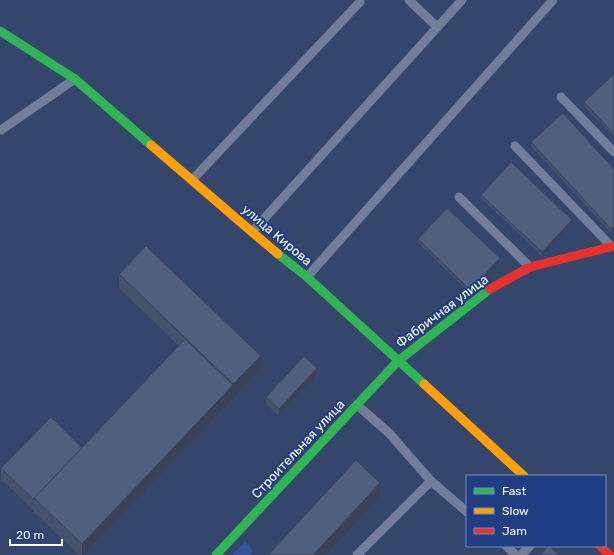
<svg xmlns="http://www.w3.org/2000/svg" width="614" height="555" font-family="Rubik,sans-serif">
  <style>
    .green { fill: #33539a }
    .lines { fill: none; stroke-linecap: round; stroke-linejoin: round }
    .lane { stroke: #717d9a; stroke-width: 9 }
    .fast { stroke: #30b455; stroke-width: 9 }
    .slow { stroke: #ff9f0a; stroke-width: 9 }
    .jam { stroke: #e5322d; stroke-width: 9 }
    .wall { fill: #46526c }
    .shaded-wall { fill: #394258 }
    .building { fill: #515f7e; stroke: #394258 }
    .labels { text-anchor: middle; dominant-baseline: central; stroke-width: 4; stroke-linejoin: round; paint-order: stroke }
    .street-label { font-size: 13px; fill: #fff; stroke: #1f3d83 }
  </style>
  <rect width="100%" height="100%" fill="#35466c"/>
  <path class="green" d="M246,541L253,551L250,555H232Z"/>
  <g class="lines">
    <g class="lane">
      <path d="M409,0L437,27"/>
      <path d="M561,97L614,152"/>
      <path d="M0,130H1L75,79"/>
      <path d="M515,146L610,245"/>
      <path d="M192,180L360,2"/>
      <path d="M459,197L530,267"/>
      <path d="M252,232L462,0"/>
      <path d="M307,277L553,0"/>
      <path d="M357,405L389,433L431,481L467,512"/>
      <path d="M506,546L516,555"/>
      <path d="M357,555L431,481"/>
      <path d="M521,555L530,546"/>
    </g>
    <g class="fast">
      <path d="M0,31L75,79L151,145"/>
      <path d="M278,254L307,277L424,384"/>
      <path d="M216,555L398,361L490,289"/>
    </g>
    <g class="slow">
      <path d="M151,145L252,232L278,254"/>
      <path d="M424,384L524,476"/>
    </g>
    <g class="jam">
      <path d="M490,289L530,267L614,246"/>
      <path d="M600,546L610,555"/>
    </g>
  </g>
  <g class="wall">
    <path d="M614,74V137L584,106V102Z"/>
    <path d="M531,142L614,169L611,233L531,146Z"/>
    <path d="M481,195L572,223L542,256L481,198Z"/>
    <path d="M418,239L500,262L470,293L418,243Z"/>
    <path d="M119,274L261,369L233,398V397V399L84,555H79L34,512V511L1,479V468L82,448L179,346L119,288Z"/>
    <path d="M317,375L279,416L266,404V397Z"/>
  </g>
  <g class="shaded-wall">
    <path d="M572,220V223L542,256V252Z"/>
    <path d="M614,226V229L611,233V229Z"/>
    <path d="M500,258V262L470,293V290Z"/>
    <path d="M261,356V369L233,398V384Z"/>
    <path d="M317,368V375L279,416V409Z"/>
    <path d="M233,385V399L84,555H82V544Z"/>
    <path d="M380,483V497L326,555H313Z"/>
  </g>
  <g class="building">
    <path d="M614,74V134L584,102Z"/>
    <path d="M563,113L614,169V226L611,229L531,142Z"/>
    <path d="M511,162L572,220L542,252L481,195Z"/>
    <path d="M447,208L500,258L470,290L418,239Z"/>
    <path d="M146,246L261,356L233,384L119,274Z"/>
    <path d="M185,339L233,385L82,544L34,498Z"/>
    <path d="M304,356L317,368L279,409L266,397Z"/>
    <path d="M51,417L82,448L34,498V500L1,468Z"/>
    <path d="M356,460L380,483L313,555H268Z"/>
    <path d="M548,546H549L559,555H540Z"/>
  </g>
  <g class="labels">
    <g class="street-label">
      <text transform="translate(277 235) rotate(40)">улица Кирова</text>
      <text transform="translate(442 311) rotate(-37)">Фабричная улица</text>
      <text transform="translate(298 449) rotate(-47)">Строительная улица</text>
    </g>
  </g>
  <rect x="466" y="475" width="140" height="72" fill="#1f3d83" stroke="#798bb5"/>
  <rect x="474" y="488" width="20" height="6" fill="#30b455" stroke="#798bb5"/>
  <text x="502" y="495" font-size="12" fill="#ffffff">Fast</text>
  <rect x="474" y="508" width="20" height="6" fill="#ff9f0a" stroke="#798bb5"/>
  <text x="502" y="515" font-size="12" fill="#ffffff">Slow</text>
  <rect x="474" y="528" width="20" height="6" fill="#e5322d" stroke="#798bb5"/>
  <text x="502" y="535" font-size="12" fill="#ffffff">Jam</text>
  <path d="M10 539v6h52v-6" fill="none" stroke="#ffffff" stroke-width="2"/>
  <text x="16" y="539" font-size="12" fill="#ffffff" stroke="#1f3d83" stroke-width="3" paint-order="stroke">20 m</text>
</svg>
